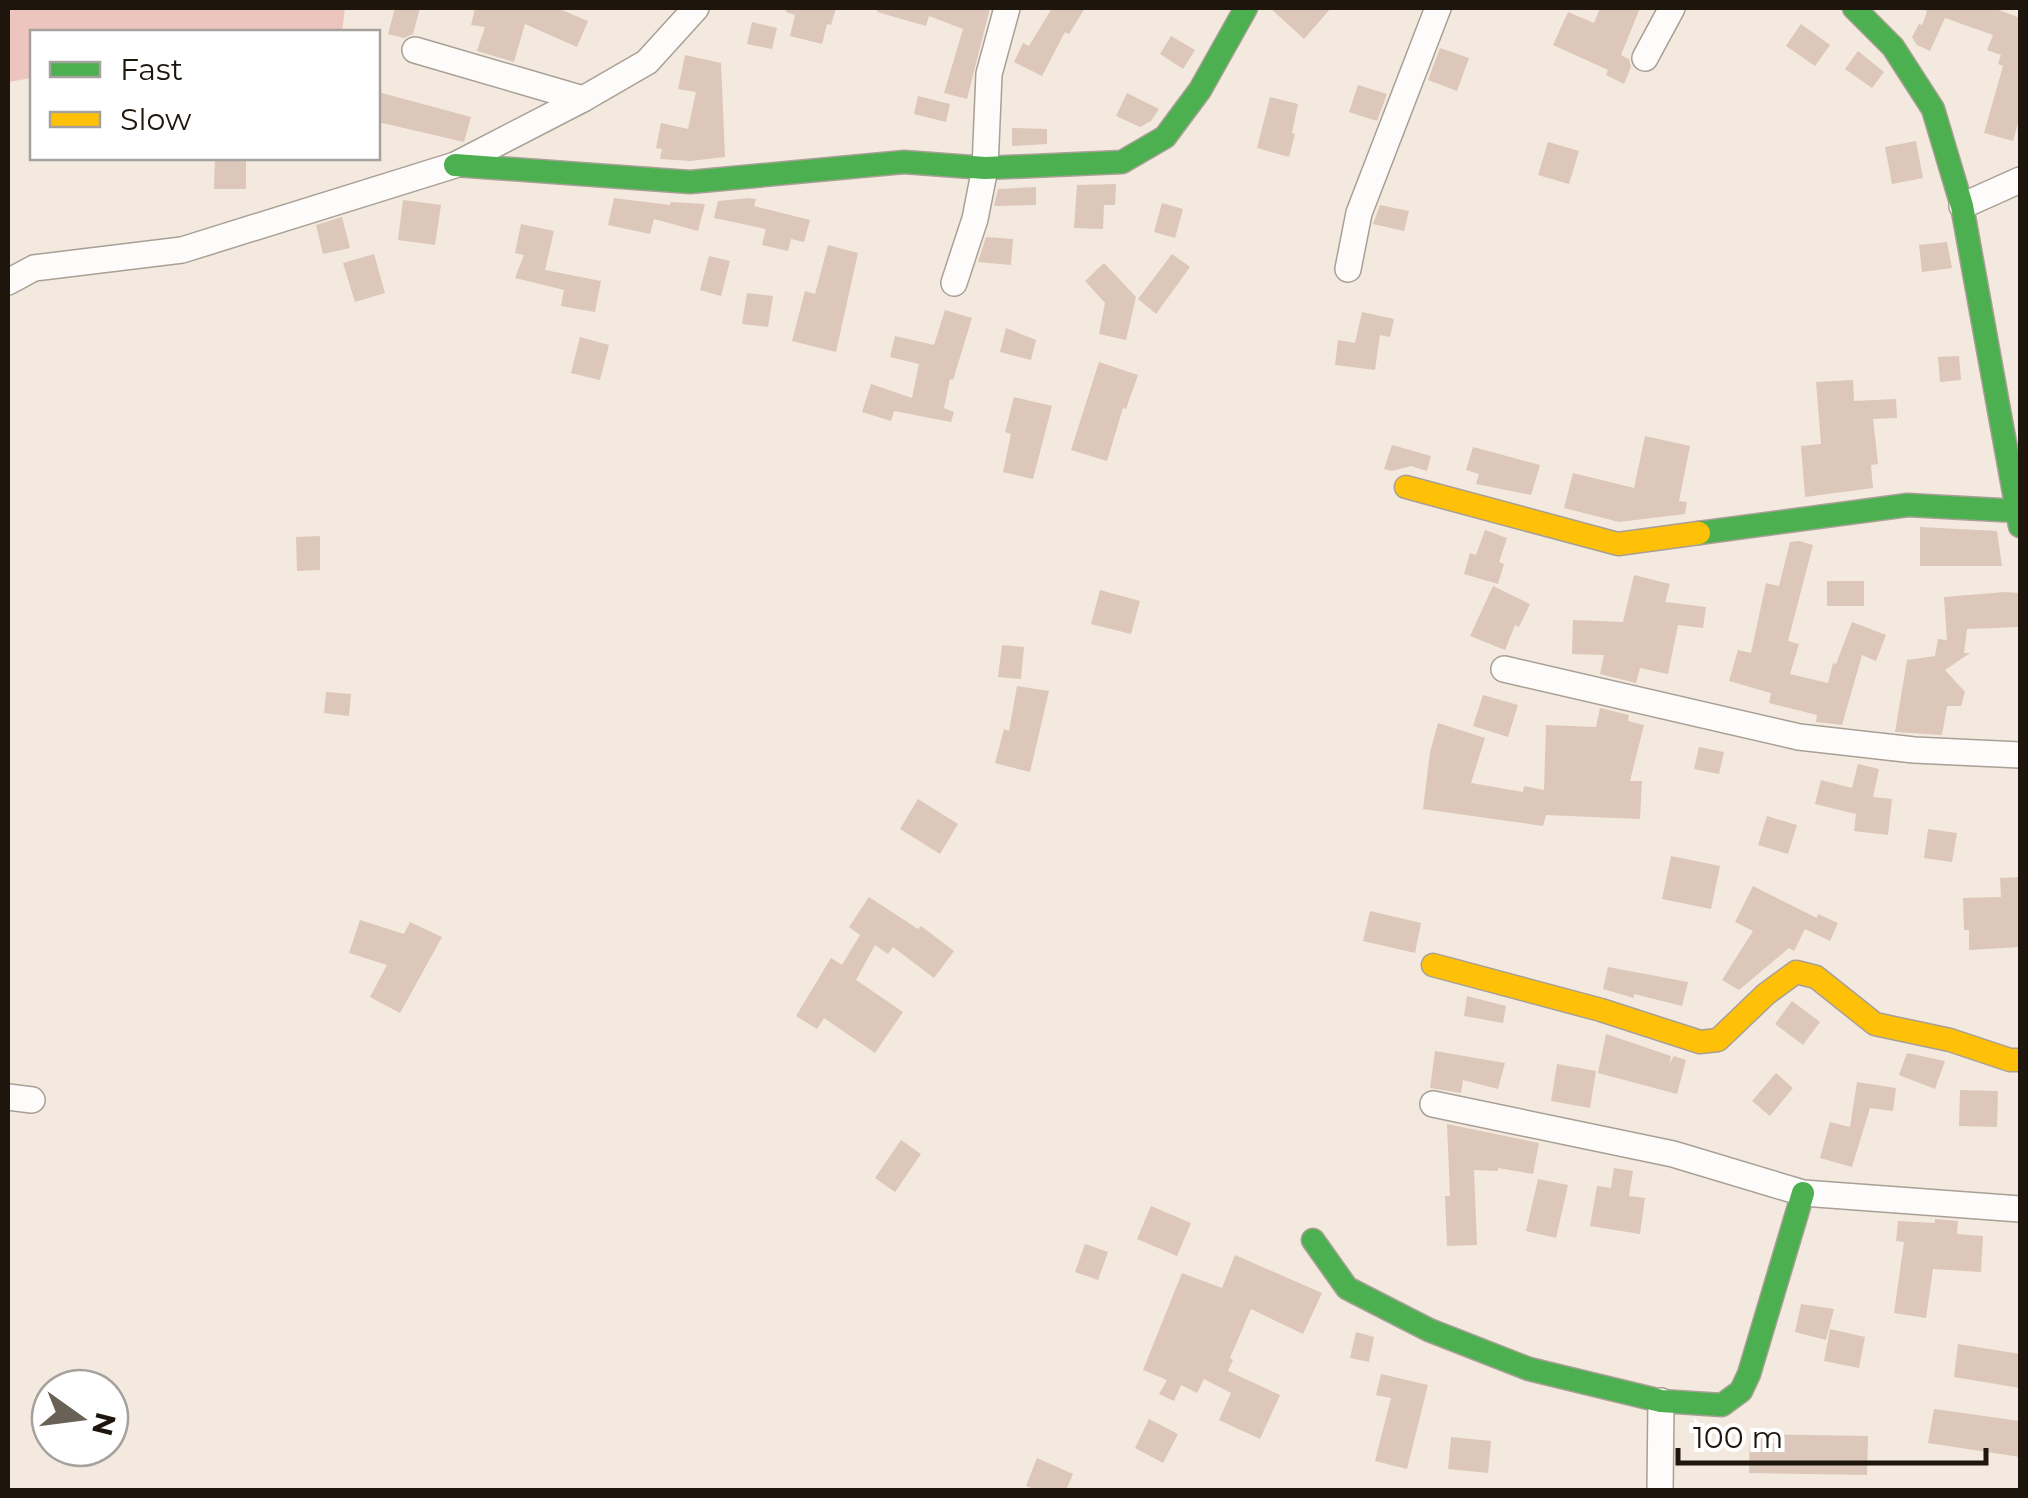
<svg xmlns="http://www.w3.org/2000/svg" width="2028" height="1498" font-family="Montserrat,sans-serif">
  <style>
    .green { fill: #edc5bf }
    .building { fill: #dcc7ba }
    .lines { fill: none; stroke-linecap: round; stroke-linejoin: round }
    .street-casing { stroke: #a89f95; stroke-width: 28 }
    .fast-casing { stroke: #a89f95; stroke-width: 25 }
    .slow-casing { stroke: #a89f95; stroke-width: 25 }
    .street { stroke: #fdfcfa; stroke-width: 25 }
    .fast { stroke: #4caf50; stroke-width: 22 }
    .slow { stroke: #ffc107; stroke-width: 22 }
  </style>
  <rect width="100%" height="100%" fill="#f4e9de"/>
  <path class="green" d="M8,8H345L342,32H32V78L8,82Z"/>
  <g class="building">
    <path d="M395,8H420L413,34L404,38L388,34Z"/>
    <path d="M475,8H557L588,21L577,47L525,24L514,62L477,51L485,27L471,25Z"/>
    <path d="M787,8H836L831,25L827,24L822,44L790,36L795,15L786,12Z"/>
    <path d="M878,8H990L967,99L944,93L963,29L929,16L926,26L877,12Z"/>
    <path d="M1052,8H1085L1069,34L1065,32L1042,76L1014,62L1023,43L1029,46Z"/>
    <path d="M1270,8H1331L1304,39Z"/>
    <path d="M1600,8H1640L1621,55L1629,59L1631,67L1624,84L1606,75L1608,70L1553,45L1568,12L1594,23Z"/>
    <path d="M1923,8H1994L2020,18V116L2013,141L1984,133L2003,66L1998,64L2001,55L1987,50L1993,35L1945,18L1930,51L1917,45L1912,37L1919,24L1922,25L1927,12Z"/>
    <path d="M752,22L777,28L772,49L747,44Z"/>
    <path d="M1801,24L1830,45L1815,66L1786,46Z"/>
    <path d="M1171,36L1195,50L1183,69L1160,54Z"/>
    <path d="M1440,48L1469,58L1457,91L1428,80Z"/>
    <path d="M1858,51L1884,72L1872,88L1845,69Z"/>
    <path d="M685,55L721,63L725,157L690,161L660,159L662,149L656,148L661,123L688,129L696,92L678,89Z"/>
    <path d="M1358,85L1387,94L1377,121L1349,112Z"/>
    <path d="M378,92L471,117L464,142L378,122Z"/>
    <path d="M1127,93L1159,109L1151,121L1140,127L1116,116Z"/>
    <path d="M918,96L950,104L946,122L914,114Z"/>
    <path d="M1270,97L1298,104L1292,133L1295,134L1289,157L1257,148Z"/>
    <path d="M1012,128L1047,129V144L1012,146Z"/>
    <path d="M1916,141L1923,178L1892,184L1885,147Z"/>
    <path d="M1548,142L1579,151L1569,184L1538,175Z"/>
    <path d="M215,158H246V189H214Z"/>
    <path d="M1116,184L1115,205H1104L1103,229L1074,228L1077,185Z"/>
    <path d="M1036,187V205L994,206L998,189Z"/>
    <path d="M614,198L670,205L671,202L705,204L698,231L654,219L650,234L608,225Z"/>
    <path d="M749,198L756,199L754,206L810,220L804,242L791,239L788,251L762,245L766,229L714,218L718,201Z"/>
    <path d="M403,200L441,205L435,245L398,240Z"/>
    <path d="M1162,203L1183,209L1175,238L1154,232Z"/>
    <path d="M1380,205L1409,211L1404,231L1373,224Z"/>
    <path d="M342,217L350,248L323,254L316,225Z"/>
    <path d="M521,224L554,231L545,270L601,281L595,312L561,306L564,290L515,278L524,255L515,253Z"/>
    <path d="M986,237L1013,239L1011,265L978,262Z"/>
    <path d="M1947,242L1952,268L1922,272L1919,245Z"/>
    <path d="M828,245L858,253L836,352L792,341L805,291L815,294Z"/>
    <path d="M374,254L385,293L355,302L343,263Z"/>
    <path d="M1172,254L1190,267L1156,314L1138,299Z"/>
    <path d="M709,256L730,261L721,296L700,290Z"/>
    <path d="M1104,263L1136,297L1126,340L1099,334L1105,303L1085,281Z"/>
    <path d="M747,293L773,296L768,327L742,324Z"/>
    <path d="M945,310L972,318L953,380L950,379L944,408L954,412L951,422L894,411L891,421L862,412L871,384L912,398L919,364L890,357L895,336L934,345Z"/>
    <path d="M1362,312L1394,319L1390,337L1380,335L1375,370L1335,365L1338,340L1355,343Z"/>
    <path d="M1006,328L1036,340L1031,360L1000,352Z"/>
    <path d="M580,337L609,345L600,380L571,373Z"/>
    <path d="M1959,356L1961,380L1940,382L1938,357Z"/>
    <path d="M1099,362L1138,375L1126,409L1123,408L1107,461L1071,450Z"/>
    <path d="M1853,380L1854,401L1896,399L1897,418L1873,419L1878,464L1871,465L1873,488L1805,497L1801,446L1821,444L1816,382Z"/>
    <path d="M1014,397L1052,406L1033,479L1003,472L1011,434L1005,432Z"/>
    <path d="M1645,436L1690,446L1679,501L1687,502L1685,514L1619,522L1564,508L1573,473L1634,488Z"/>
    <path d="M1392,445L1431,456L1427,471L1411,466L1392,471L1384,469Z"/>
    <path d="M1473,447L1540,465L1531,495L1476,484L1479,474L1466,470Z"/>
    <path d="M1920,527L1997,531L2002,566H1920Z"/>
    <path d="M1485,530L1507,538L1499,562L1504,564L1498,584L1464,574L1470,553L1476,555Z"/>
    <path d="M320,536V570L297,571L296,537Z"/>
    <path d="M1799,541L1813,545L1788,641L1799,644L1790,674L1828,683L1833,663L1836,664L1852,622L1886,635L1876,661L1862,655L1842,725L1816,722L1817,715L1769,703L1771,693L1729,681L1738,650L1751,653L1766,583L1779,586L1790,542Z"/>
    <path d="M1634,575L1670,584L1665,602L1706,607L1703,628L1678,625L1668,674L1640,668L1636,683L1600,674L1604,655L1572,654L1573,620L1623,622Z"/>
    <rect x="1827" y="581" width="37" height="25"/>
    <path d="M1493,586L1530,604L1519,627L1515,625L1505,650L1470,636Z"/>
    <path d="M1100,590L1140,601L1131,634L1091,624Z"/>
    <path d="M2005,592L2020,593V627L1967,629L1964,653H1970L1945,670L1965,692L1961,706H1947L1942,735L1895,732L1907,660L1935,656L1938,639L1947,640L1944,597Z"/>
    <path d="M1002,645L1024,647L1021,679L998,677Z"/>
    <path d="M1017,686L1049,691L1030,772L995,763L1004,729L1009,731Z"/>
    <path d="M326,692L351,694L349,716L324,713Z"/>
    <path d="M1483,695L1518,705L1508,737L1473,726Z"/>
    <path d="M1600,708L1629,715L1628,721L1644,725L1630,781H1642L1640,819L1546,815L1543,826L1423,809L1430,752L1438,723L1485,738L1471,783L1523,792L1524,786L1544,790L1546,725L1596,727Z"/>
    <path d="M1699,747L1724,752L1719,774L1694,769Z"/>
    <path d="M1858,764L1879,769L1873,797L1892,799L1888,835L1854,831L1856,814L1815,804L1821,780L1852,788Z"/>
    <path d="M918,799L958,824L940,854L900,829Z"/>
    <path d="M1767,816L1797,825L1788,854L1758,845Z"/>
    <path d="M1928,829L1957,833L1952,862L1924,858Z"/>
    <path d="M1671,856L1720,866L1711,909L1662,899Z"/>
    <path d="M2020,877V947L1969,950V930H1964L1963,898L2001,897L2000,878Z"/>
    <path d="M1753,886L1817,918L1818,914L1838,923L1830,941L1805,929L1794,951L1789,948L1739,990L1722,980L1753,931L1735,922Z"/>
    <path d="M869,897L918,929L921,926L954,951L934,978L893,947L888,954L875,945L856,980L903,1012L875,1053L824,1018L817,1029L796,1016L831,958L842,965L860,935L849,927Z"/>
    <path d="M1370,911L1421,923L1415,953L1363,941Z"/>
    <path d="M360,920L404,934L410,922L442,937L400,1013L370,997L387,965L349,953Z"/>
    <path d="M1608,967L1688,982L1682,1006L1634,994V998L1603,989Z"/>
    <path d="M1467,996L1506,1006L1503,1023L1464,1016Z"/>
    <path d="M1792,1001L1820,1022L1803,1045L1775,1024Z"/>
    <path d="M1606,1034L1671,1056L1669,1064L1674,1056L1686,1060L1677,1094L1598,1073Z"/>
    <path d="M1435,1051L1505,1063L1498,1089L1463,1080L1461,1093L1430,1088Z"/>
    <path d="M1907,1053L1945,1061L1935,1089L1899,1075Z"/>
    <path d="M1557,1064L1596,1071L1590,1108L1551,1101Z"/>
    <path d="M1776,1073L1793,1088L1770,1116L1752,1101Z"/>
    <path d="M1857,1082L1896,1088L1893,1111L1870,1108L1852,1167L1820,1158L1830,1122L1850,1127Z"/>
    <path d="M1960,1090L1998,1091L1997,1127L1959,1126Z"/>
    <path d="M1447,1124L1539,1143L1533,1174L1498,1168V1171L1474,1170L1477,1245L1447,1246L1445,1196H1450Z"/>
    <path d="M901,1140L921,1154L895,1192L875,1178Z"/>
    <path d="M1614,1168L1633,1171L1629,1196L1645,1198L1640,1234L1590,1226L1597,1186L1611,1188Z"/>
    <path d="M1538,1179L1568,1185L1556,1238L1526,1231Z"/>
    <path d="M1151,1206L1191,1223L1177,1256L1137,1239Z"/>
    <path d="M1935,1219L1958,1221L1957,1234L1983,1236L1981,1272L1933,1269L1926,1318L1894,1313L1904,1242L1896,1241L1898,1221L1935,1223Z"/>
    <path d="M1085,1244L1108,1252L1098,1280L1075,1272Z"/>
    <path d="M1235,1255L1322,1293L1303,1334L1251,1309L1230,1358L1233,1360L1228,1371L1280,1395L1260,1439L1219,1420L1231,1393L1204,1379L1197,1393L1181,1385L1174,1401L1159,1394L1167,1380L1143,1370L1182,1273L1222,1288Z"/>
    <path d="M1801,1304L1834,1309L1826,1340L1795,1332Z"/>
    <path d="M1830,1329L1865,1337L1859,1368L1824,1361Z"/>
    <path d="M1356,1332L1374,1337L1369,1362L1350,1358Z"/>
    <path d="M1958,1344L2020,1354V1388L1954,1377Z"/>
    <path d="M1381,1374L1428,1385L1407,1469L1375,1461L1391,1398L1376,1395Z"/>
    <path d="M1934,1409L2020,1421V1457L1928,1443Z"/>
    <path d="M1149,1419L1178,1434L1163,1463L1135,1448Z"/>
    <path d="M1750,1434L1868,1436L1867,1475L1749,1473Z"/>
    <path d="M1451,1437L1491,1441L1488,1473L1448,1469Z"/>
    <path d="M1037,1458L1073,1474L1066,1490H1037L1026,1486Z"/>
  </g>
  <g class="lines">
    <g class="street-casing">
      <g id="street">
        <path d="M415,50L583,99"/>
        <path d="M1645,58L1672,8"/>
        <path d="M1962,206L2020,180"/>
        <path d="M1348,269L1359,213L1438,8"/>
        <path d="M8,282L34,268L182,250L455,165L583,99L647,62L696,8"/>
        <path d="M954,283L975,219L985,168L989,74L1007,8"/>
        <path d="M1504,669L1799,737L1914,750L2020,755"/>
        <path d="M8,1097L32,1100"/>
        <path d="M1433,1104L1673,1154L1803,1193L2020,1209"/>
        <path d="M1660,1490L1661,1401"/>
      </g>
    </g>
    <g class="fast-casing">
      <g id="fast">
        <path d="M1854,8L1893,47L1933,109L1962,206L2020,526"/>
        <path d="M455,165L690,182L904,162L985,168L1122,162L1165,137L1200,90L1246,8"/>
        <path d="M1699,533L1908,505L2018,511"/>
        <path d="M1313,1240L1347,1288L1429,1330L1529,1369L1661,1401L1722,1405L1741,1391L1749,1374L1803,1193"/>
      </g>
    </g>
    <g class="slow-casing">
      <g id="slow">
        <path d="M1406,487L1618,544L1699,533"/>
        <path d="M1433,965L1601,1010L1700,1042L1718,1040L1766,994L1796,972L1816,977L1875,1024L1950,1040L2010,1060H2020"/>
      </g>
    </g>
    <use href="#street" class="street"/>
    <use href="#fast" class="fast"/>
    <use href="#slow" class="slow"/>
  </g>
  <rect width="2028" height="1498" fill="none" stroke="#1e160d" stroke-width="20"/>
  <rect x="30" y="30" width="350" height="130" fill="#ffffff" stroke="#a5a29e" stroke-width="2.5"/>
  <rect x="50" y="62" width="50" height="15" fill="#4caf50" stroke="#a5a29e" stroke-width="2.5"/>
  <text x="120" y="80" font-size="30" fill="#1e160d">Fast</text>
  <rect x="50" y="112" width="50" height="15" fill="#ffc107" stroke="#a5a29e" stroke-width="2.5"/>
  <text x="120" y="130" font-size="30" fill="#1e160d">Slow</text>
  <g transform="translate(80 1418) rotate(104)"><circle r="48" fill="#ffffff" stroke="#a5a29e" stroke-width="2.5"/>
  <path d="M0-8L18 38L0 25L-18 38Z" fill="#696056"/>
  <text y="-15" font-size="28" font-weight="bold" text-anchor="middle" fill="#1e160d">N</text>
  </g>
  <path d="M1678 1448v15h308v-15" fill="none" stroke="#1e160d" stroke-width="5"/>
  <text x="1693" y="1448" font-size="30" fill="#1e160d" stroke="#ffffff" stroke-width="8" paint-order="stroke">100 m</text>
</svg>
